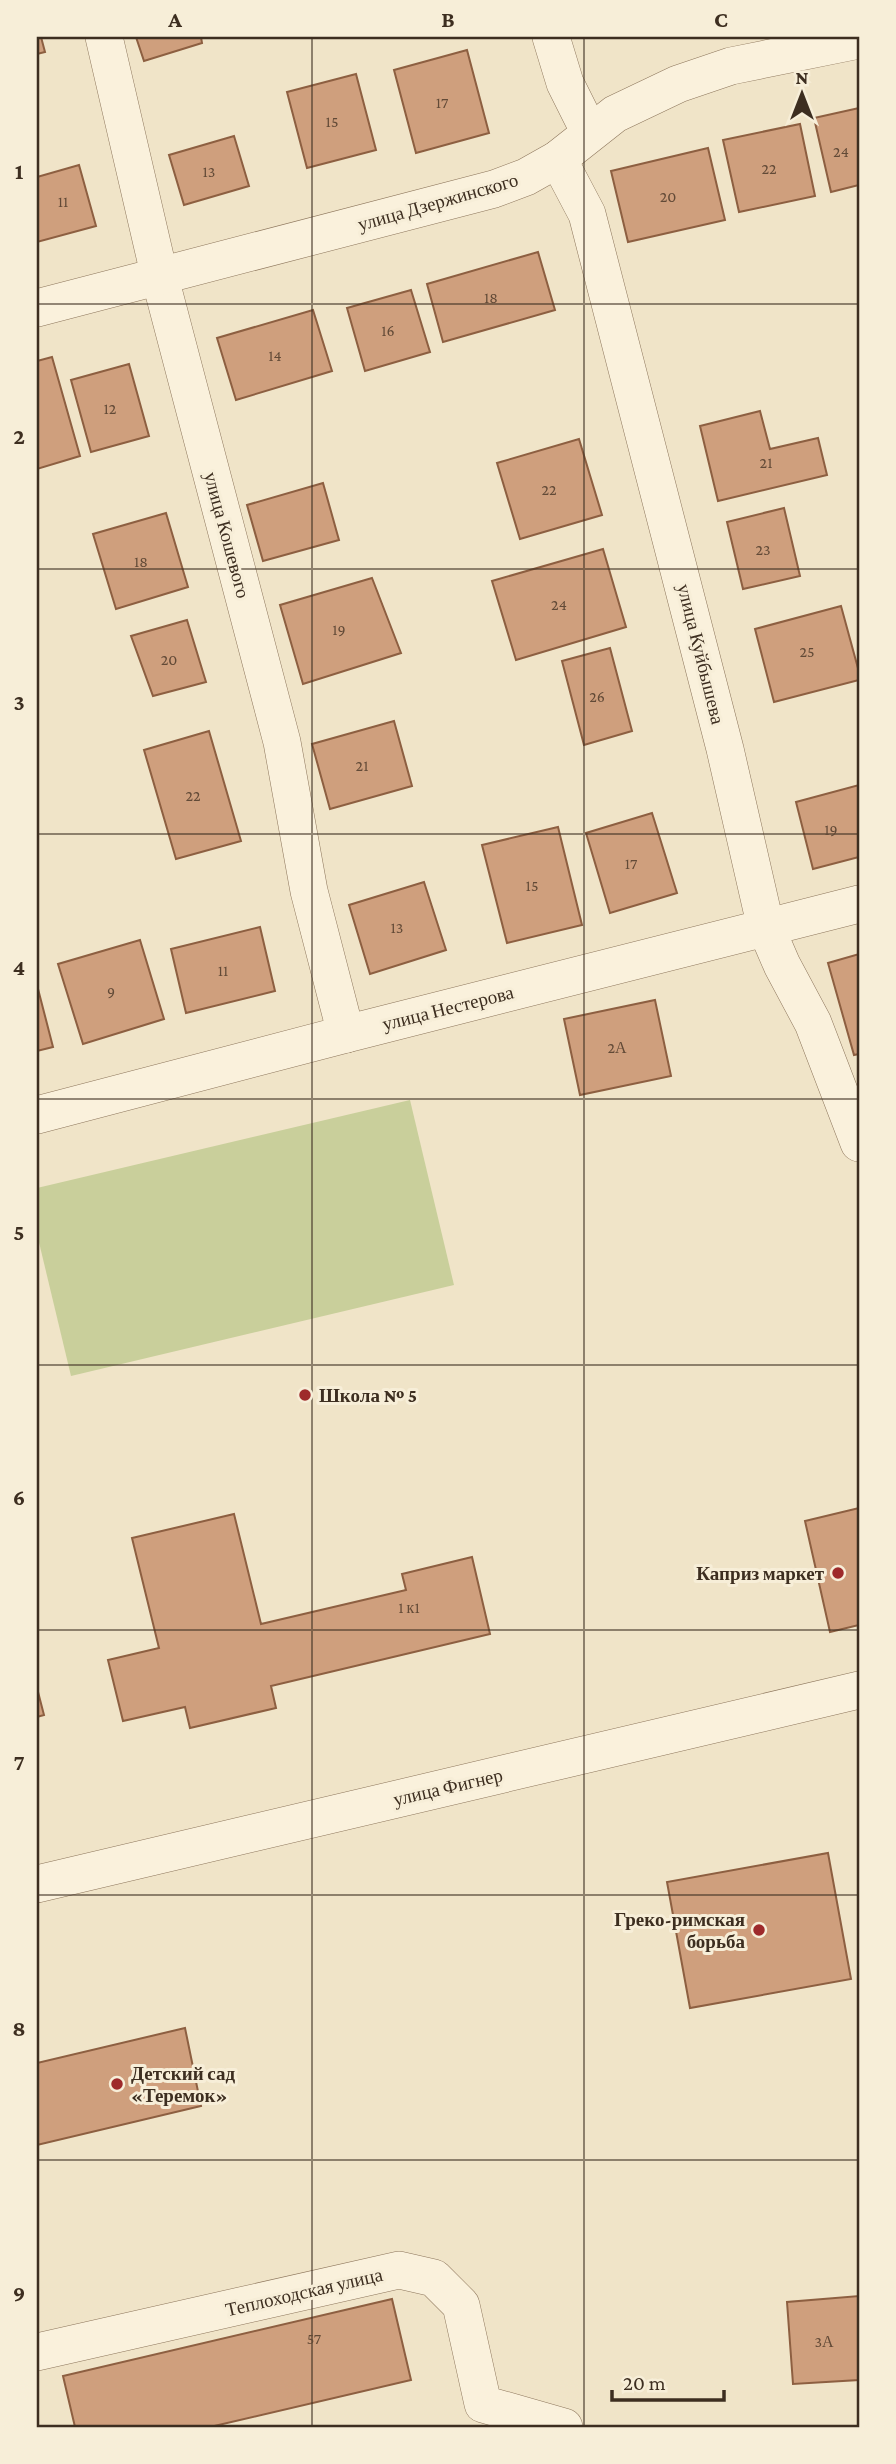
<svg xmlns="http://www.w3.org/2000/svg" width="896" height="2464" font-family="'Crimson Pro',serif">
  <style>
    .green { fill: #c9cf9b }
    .building { fill: #cf9f7d; stroke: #8d5f41; stroke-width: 2 }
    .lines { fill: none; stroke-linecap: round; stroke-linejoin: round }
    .street-casing { stroke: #8d765c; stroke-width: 38 }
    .street { stroke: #faf1dc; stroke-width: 37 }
    .grid { fill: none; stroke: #3d2e20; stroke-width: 2; stroke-opacity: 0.55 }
    .poi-dot { fill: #9e2a2b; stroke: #f7eed8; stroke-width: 2.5 }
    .labels { text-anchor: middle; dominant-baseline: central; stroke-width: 6; stroke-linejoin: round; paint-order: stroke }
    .number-label { font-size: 16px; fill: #624a37 }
    .street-label { font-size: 19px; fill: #3d2e20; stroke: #f7eed8 }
    .poi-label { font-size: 19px; font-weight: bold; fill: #3d2e20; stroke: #f7eed8; text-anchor: start }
    .neatline { fill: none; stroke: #3d2e20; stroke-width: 2.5 }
    .grid-label { font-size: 23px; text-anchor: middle; font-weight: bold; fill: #3d2e20 }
  </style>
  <rect width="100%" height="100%" fill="#f0e4c8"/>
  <path class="green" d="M410,1100L454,1285L71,1376L37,1234V1188Z"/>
  <g class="building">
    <path d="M37,37H41L45,52L37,54Z"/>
    <path d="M136,37H201L202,43L144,61Z"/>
    <path d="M467,50L489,133L416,153L394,70Z"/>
    <path d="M356,74L376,150L307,168L287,92Z"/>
    <path d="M859,108V185L831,192L814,118Z"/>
    <path d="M800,124L815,196L739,212L723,140Z"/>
    <path d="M234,136L249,186L184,205L169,155Z"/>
    <path d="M708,148L725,220L628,242L611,171Z"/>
    <path d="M79,165L96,226L37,242V177Z"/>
    <path d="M538,252L555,310L443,342L427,284Z"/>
    <path d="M411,290L430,352L365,371L347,308Z"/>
    <path d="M313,310L332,371L236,400L217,338Z"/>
    <path d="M52,357L80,456L37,469V361Z"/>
    <path d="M129,364L149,436L91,452L71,380Z"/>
    <path d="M760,411L770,449L818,438L827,475L718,501L700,426Z"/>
    <path d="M579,439L602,515L520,539L497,463Z"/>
    <path d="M323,483L339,540L263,561L247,505Z"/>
    <path d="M784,508L800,576L743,589L727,522Z"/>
    <path d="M166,513L188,587L116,609L93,534Z"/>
    <path d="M603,549L626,627L516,660L492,581Z"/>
    <path d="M372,578L401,653L303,684L280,605Z"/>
    <path d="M841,606L859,672V680L774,702L755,629Z"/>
    <path d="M187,620L206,682L153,696L131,636Z"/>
    <path d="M610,648L632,731L584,745L562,661Z"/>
    <path d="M394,721L412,786L330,809L312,744Z"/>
    <path d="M209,731L241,841L176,859L144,750Z"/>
    <path d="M859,785V857L813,869L796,802Z"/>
    <path d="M652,813L677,893L610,913L586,833Z"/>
    <path d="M558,827L582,925L507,943L482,845Z"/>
    <path d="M424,882L446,950L370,974L349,905Z"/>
    <path d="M260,927L275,991L186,1013L171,949Z"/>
    <path d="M140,940L164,1019L83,1044L58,964Z"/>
    <path d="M859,954V1054L854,1055L828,963Z"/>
    <path d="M37,985L53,1047L37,1051Z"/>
    <path d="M655,1000L671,1076L580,1095L564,1019Z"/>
    <path d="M859,1508V1625L830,1632L805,1521Z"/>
    <path d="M234,1514L261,1624L406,1590L402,1574L472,1557L490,1634L271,1686L276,1708L190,1728L185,1707L123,1721L108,1660L159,1648L132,1538Z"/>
    <path d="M37,1688L44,1715L37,1717Z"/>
    <path d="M828,1853L851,1979L690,2008L667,1882Z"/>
    <path d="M185,2028L201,2106L37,2145V2063Z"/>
    <path d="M859,2296V2380L793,2384L787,2302Z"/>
    <path d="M392,2299L411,2380L210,2427H75L63,2376Z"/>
  </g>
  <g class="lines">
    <g class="street-casing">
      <g id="street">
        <path d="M104,37L160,278L282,742L309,891L346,1034"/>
        <path d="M551,37L565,83L590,133"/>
        <path d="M558,159L587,214L725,749L766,928L782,965L813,1023L859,1143"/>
        <path d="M37,308L494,189L526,177L558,159L615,114L678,84L731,66L859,40"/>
        <path d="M37,1115L346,1034L859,904"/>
        <path d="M37,1884L859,1690"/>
        <path d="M37,2352L399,2270L434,2278L461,2305L483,2404L564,2427"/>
      </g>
    </g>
    <use href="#street" class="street"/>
  </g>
  <path class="grid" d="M312,37V2427M584,37V2427M37,304H859M37,569H859M37,834H859M37,1099H859M37,1365H859M37,1630H859M37,1895H859M37,2160H859"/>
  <g class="poi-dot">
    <circle cx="305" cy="1395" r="7"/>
    <circle cx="838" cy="1573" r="7"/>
    <circle cx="759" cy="1930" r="7"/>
    <circle cx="117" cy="2084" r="7"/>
  </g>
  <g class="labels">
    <g class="number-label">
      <text x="442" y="102">17</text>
      <text x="332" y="121">15</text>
      <text x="841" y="151">24</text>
      <text x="769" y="168">22</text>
      <text x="209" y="171">13</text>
      <text x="668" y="196">20</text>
      <text x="63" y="201">11</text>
      <text x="491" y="297">18</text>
      <text x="388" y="330">16</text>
      <text x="275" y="355">14</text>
      <text x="110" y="408">12</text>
      <text x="766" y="462">21</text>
      <text x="549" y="489">22</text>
      <text x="763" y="549">23</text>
      <text x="141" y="561">18</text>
      <text x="559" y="604">24</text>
      <text x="339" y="629">19</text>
      <text x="807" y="651">25</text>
      <text x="169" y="659">20</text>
      <text x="597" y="696">26</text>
      <text x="362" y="765">21</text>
      <text x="193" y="795">22</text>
      <text x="831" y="829">19</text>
      <text x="631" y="863">17</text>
      <text x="532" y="885">15</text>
      <text x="397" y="927">13</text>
      <text x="223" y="970">11</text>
      <text x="111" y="991">9</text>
      <text x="617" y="1047">2А</text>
      <text x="409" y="1607">1 к1</text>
      <text x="314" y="2338">57</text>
      <text x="824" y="2341">3А</text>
    </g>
    <g class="street-label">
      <text transform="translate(438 202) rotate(-16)">улица Дзержинского</text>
      <text transform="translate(227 535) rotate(75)">улица Кошевого</text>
      <text transform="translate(701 654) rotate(76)">улица Куйбышева</text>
      <text transform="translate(448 1008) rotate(-14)">улица Нестерова</text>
      <text transform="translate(448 1787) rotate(-13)">улица Фигнер</text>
      <text transform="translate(304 2292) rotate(-13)">Теплоходская улица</text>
    </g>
    <g class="poi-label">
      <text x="319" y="1395">Школа № 5</text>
      <text x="824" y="1573" text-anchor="end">Каприз маркет</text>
      <text x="745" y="1919" text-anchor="end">Греко-римская<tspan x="745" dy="22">борьба</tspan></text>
      <text x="131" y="2073">Детский сад<tspan x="131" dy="22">«Теремок»</tspan></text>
    </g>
  </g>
  <rect width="896" height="2464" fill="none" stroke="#f7eed8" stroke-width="77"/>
  <g transform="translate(802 94)" stroke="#f7eed8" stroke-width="5" paint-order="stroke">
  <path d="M0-5L12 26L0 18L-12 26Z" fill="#3d2e20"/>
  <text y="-10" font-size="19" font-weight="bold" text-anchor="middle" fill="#3d2e20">N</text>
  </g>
  <path d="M612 2390v10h112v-10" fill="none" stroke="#3d2e20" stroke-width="3.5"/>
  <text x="623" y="2390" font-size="21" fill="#3d2e20" stroke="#f7eed8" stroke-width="5" paint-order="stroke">20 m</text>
  <rect x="38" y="38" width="820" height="2388" class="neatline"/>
  <g class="grid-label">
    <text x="175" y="27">A</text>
    <text x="448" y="27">B</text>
    <text x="721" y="27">C</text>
    <text x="19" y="179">1</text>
    <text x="19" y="444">2</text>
    <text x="19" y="710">3</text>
    <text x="19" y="975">4</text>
    <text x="19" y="1240">5</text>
    <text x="19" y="1505">6</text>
    <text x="19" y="1770">7</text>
    <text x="19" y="2036">8</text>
    <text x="19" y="2301">9</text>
  </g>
</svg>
